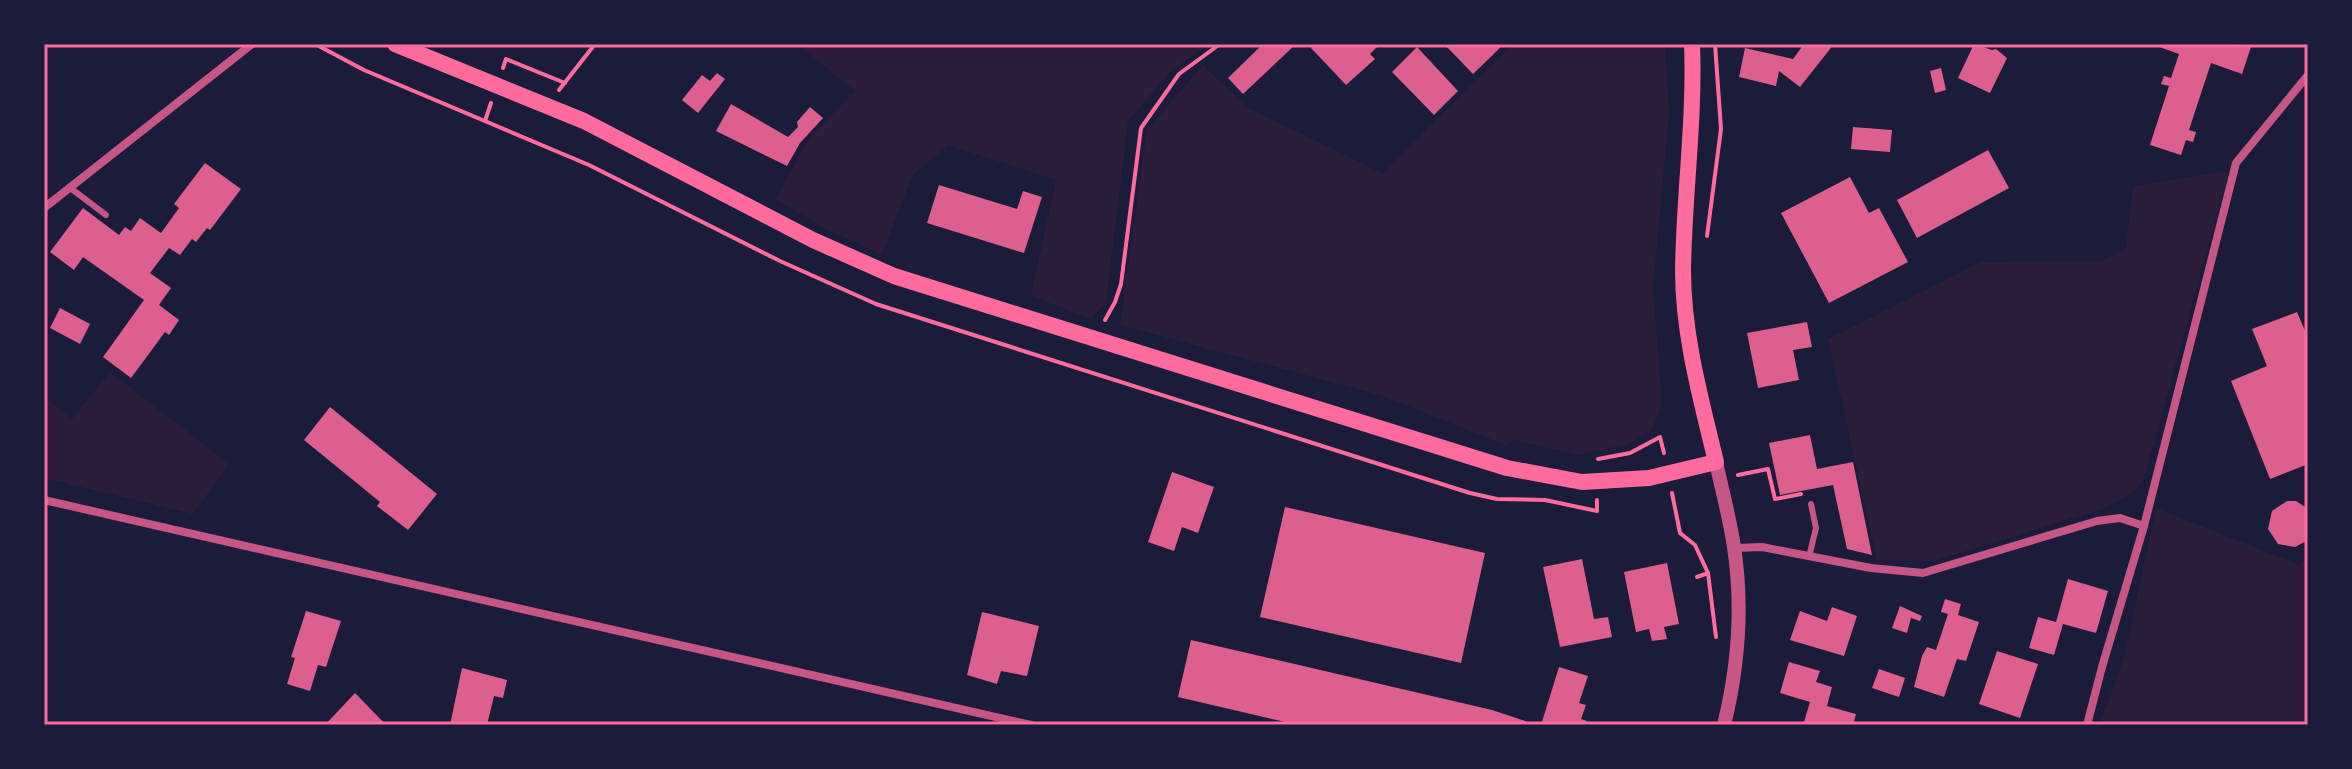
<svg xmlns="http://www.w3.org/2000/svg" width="2352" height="769" font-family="Figtree,sans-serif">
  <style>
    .green { fill: #2a1e3b }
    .building { fill: #dd5f8e }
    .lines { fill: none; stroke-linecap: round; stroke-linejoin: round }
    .path { stroke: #ff6b9d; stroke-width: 4 }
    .service { stroke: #c65784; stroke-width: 6 }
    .minor { stroke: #c65784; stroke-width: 8 }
    .tertiary { stroke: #c65784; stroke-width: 14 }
    .secondary { stroke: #ff6b9d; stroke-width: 16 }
    .neatline { fill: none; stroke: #ff6b9d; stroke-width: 3 }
  </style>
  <rect width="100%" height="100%" fill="#1b1b3a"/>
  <g class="green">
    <path d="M797,44H1209L1170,72L1128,121L1106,303L1091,319L1031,296L1056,180L948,145L912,176L882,255L822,227L776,199L809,138L855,91Z"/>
    <path d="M1513,44H1665L1669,114L1653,288L1662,404L1652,430L1629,444L1578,455L1514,440L1505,445L1383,396L1120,325L1147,130L1203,65L1247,107L1382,173Z"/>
    <path d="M2229,171L2144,479L2132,494L2099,510L1934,561L1877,560L1828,339L1981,262L2103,261L2126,247L2133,186Z"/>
    <path d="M110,372L229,464L193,514L44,478V396L72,419Z"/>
    <path d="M2156,508L2299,565L2308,557V725H2100L2125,654Z"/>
  </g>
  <g class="building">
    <path d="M1263,44H1296L1243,94L1228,78Z"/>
    <path d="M1315,44H1380L1370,54L1375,59L1346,85L1311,48Z"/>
    <path d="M1444,44H1504L1473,74Z"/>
    <path d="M1804,44H1834L1800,87L1779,71L1776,86L1739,77L1745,48L1793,59Z"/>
    <path d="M1974,44L1992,50L1996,49L2007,58L1990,93L1958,78Z"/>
    <path d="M2151,44H2252L2242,74L2211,63L2189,130L2196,132L2193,142L2186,140L2181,155L2150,145L2169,86L2161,84L2164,76L2171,78L2179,54Z"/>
    <path d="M1417,47L1458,91L1434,115L1392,72Z"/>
    <path d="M1941,68L1946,90L1935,93L1930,71Z"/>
    <path d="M717,73L725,79L698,113L682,100L702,75L710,81Z"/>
    <path d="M731,104L788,137L798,127L797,122L810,107L823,118L800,143L787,166L716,131Z"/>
    <path d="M1853,127L1892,130L1890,152L1851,149Z"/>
    <path d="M1988,150L2009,188L1917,238L1897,200Z"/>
    <path d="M205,163L241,189L210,230L207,228L196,242L192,239L180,255L169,248L150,273L171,288L159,305L179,320L169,335L165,332L131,378L103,357L144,300L83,257L74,270L50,252L83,208L119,235L125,227L131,231L140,218L161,233L179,208L174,204Z"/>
    <path d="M1850,177L1869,213L1879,208L1908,262L1829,303L1781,213Z"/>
    <path d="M939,185L1017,209L1023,191L1042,197L1024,253L927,223Z"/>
    <path d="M60,308L90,324L80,344L50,328Z"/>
    <path d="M2297,312L2308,338V464L2270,479L2231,381L2267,366L2252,329Z"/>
    <path d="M1807,322L1812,347L1793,350L1799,380L1758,388L1747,333Z"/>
    <path d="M330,407L437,494L408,530L377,506L380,502L304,440Z"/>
    <path d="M1810,435L1817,469L1853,462L1872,555L1847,549L1833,485L1780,495L1769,443Z"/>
    <path d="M1172,472L1214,487L1198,533L1182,527L1174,551L1148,542Z"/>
    <path d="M2287,501H2296L2308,509V540L2295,547L2278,544L2268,529L2272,511Z"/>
    <path d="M1285,507L1485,553L1461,663L1260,617Z"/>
    <path d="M1582,559L1594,619L1608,617L1612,637L1560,647L1543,567Z"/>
    <path d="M1667,563L1679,624L1664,627L1667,639L1652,641L1649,629L1636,632L1624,572Z"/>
    <path d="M2068,579L2108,591L2096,633L2063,624L2054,655L2029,648L2038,617L2056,622Z"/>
    <path d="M1945,599L1961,604L1958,615L1979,622L1966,661L1957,659L1944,697L1914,687L1922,656L1927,647L1936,650L1948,614L1941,612Z"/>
    <path d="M1900,606L1922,616L1920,621L1911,618L1907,633L1892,628Z"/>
    <path d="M1832,607L1857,616L1844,656L1790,640L1800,611L1827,621Z"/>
    <path d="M306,611L341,621L326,667L318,665L310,691L287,684L295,658L291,657Z"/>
    <path d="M982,612L1039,626L1027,676L1001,671L997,684L967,675Z"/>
    <path d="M1191,640L1492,710L1537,725H1298L1178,697Z"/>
    <path d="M1997,651L2038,664L2020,718L1979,704Z"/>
    <path d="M1789,662L1820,671L1816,682L1832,687L1827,706L1856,714L1853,725H1803L1810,702L1780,693Z"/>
    <path d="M1559,667L1588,676L1579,703L1586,705L1581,719L1587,721L1585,725H1541Z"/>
    <path d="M462,668L507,680L503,698L494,696L487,725H450Z"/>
    <path d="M1879,669L1905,678L1899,697L1872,688Z"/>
    <path d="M355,693L386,725H325Z"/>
  </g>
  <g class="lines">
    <g class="path">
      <path d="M315,44L364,70L589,165L780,261L876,304L1470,493L1497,499L1545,500L1597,511V500"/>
      <path d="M503,68L506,59L565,83"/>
      <path d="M559,90L595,44"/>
      <path d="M485,121L491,103"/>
      <path d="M1707,236L1721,129L1715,44"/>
      <path d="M1105,320L1115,302L1121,284L1141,128L1179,74L1220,44"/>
      <path d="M1598,459L1630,453L1660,437L1664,453"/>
      <path d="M1738,475L1768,469L1775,499L1801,494"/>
      <path d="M1672,493L1680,533L1695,545L1708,573L1716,637"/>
      <path d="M1697,577L1708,573"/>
    </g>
    <g class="service">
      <path d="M69,187L106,215"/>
      <path d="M1809,557L1816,528L1811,504"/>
    </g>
    <g class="minor">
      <path d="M44,208L252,44"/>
      <path d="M44,500L1031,725"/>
      <path d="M1734,548L1762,547L1871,568L1923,573L2097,521L2120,518L2144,526"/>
      <path d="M2087,725L2102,667L2144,526L2236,163L2308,75"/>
    </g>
    <path class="tertiary" d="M1716,462C1722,490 1730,519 1734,547C1743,606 1738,668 1724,725"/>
    <path class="secondary" d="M395,44L584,121L813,240L894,276L1507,468L1582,482L1649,478L1716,462C1701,399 1683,336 1683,270C1684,194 1695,120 1692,44"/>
  </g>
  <rect width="2352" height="769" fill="none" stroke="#1b1b3a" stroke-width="92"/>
  <rect x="46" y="46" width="2260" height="677" class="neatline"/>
</svg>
